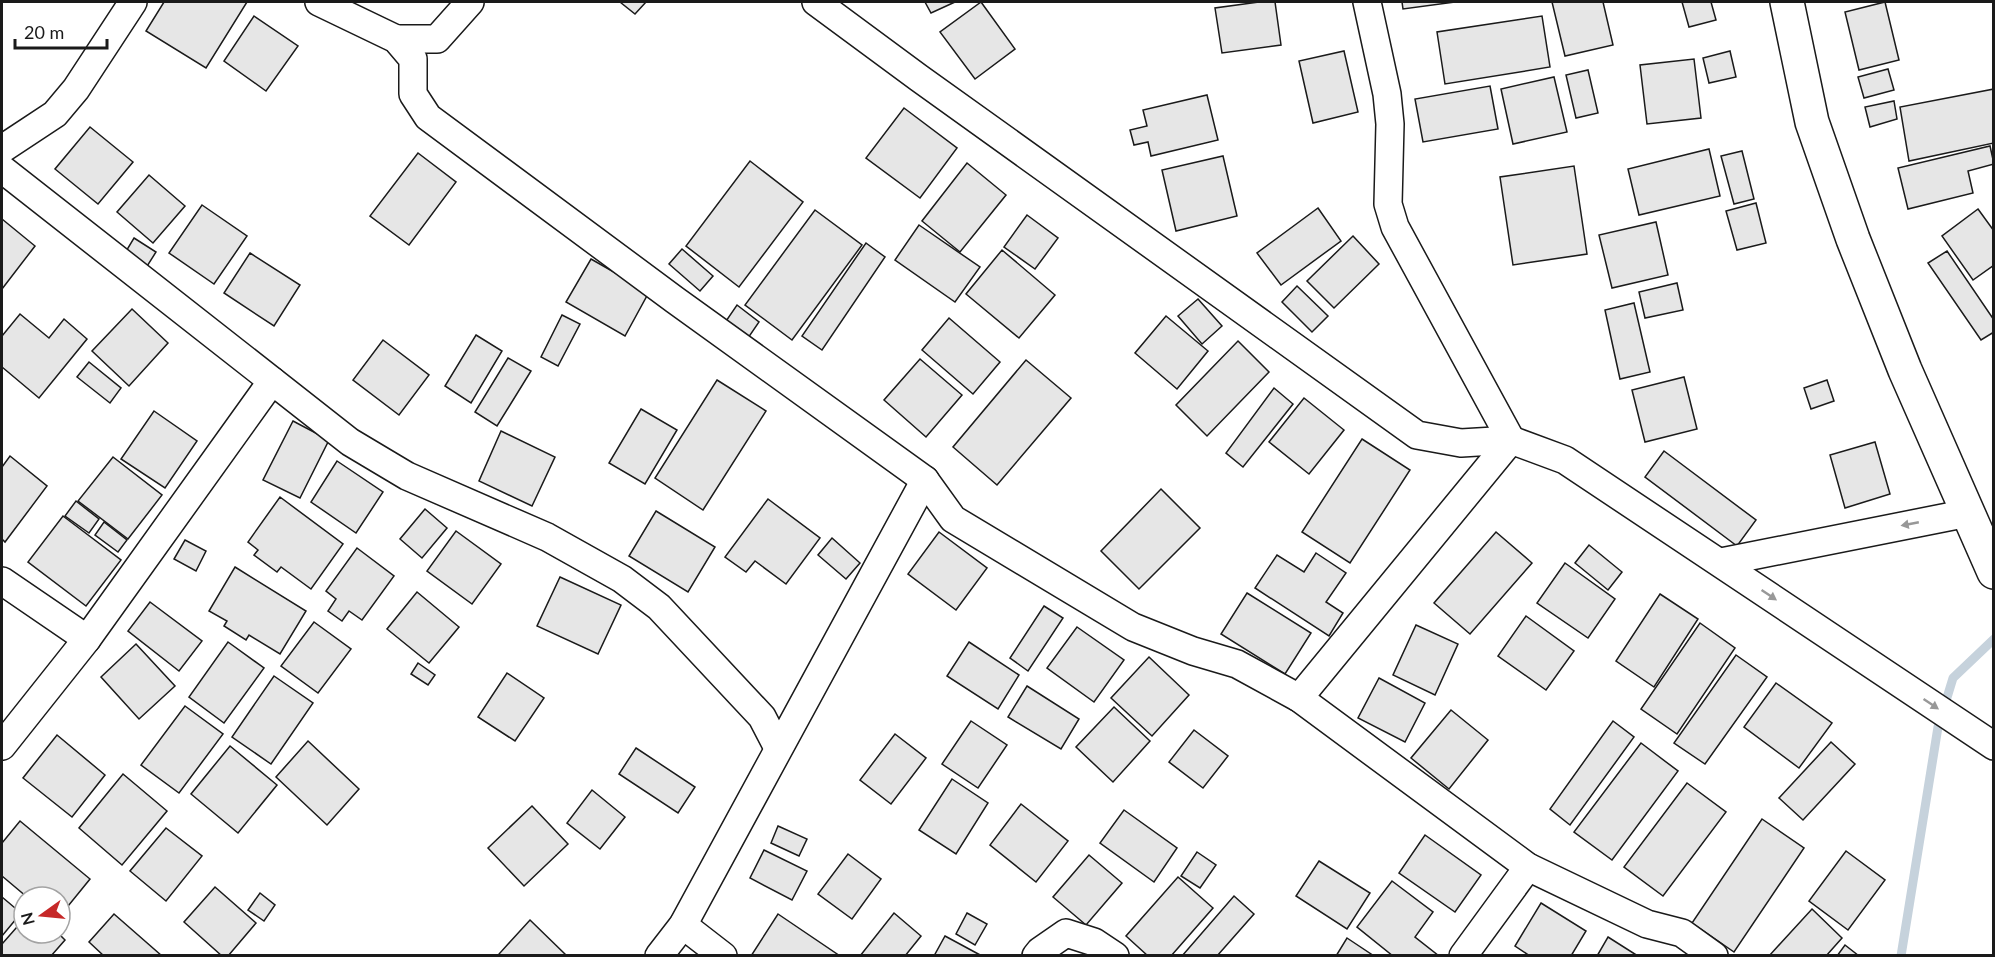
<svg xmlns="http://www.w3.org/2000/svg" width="1995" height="957" font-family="Lato,sans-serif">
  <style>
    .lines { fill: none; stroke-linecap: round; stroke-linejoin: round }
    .stream { stroke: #c6d2dc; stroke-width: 9 }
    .building { fill: #e6e6e6; stroke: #1a1a1a; stroke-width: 1.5 }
    .minor-casing { stroke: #1a1a1a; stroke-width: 30 }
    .secondary-casing { stroke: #1a1a1a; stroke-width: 36 }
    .minor { stroke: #fff; stroke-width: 27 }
    .secondary { stroke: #fff; stroke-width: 33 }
    .oneway { fill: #989898 }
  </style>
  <rect width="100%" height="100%" fill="#fff"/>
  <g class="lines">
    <path class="stream" d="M1901,956L1938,727L1953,678L1994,639"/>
  </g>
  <g class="building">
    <path d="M164,2H247L206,68L146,31Z"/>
    <path d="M620,2H646L635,14Z"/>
    <path d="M925,2H955L931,13Z"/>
    <path d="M981,2L1015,49L975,79L940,32Z"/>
    <path d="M1259,2H1275L1281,45L1222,53L1215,8Z"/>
    <path d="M1402,2H1455L1403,9Z"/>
    <path d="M1552,2H1603L1613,45L1565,56Z"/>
    <path d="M1682,2H1711L1716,20L1689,27Z"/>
    <path d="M1885,2L1899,60L1859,70L1845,12Z"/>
    <path d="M254,16L298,46L266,91L224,61Z"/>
    <path d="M1542,16L1550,67L1445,84L1437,32Z"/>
    <path d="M1344,51L1358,112L1313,123L1299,61Z"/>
    <path d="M1730,51L1736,77L1709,83L1703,58Z"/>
    <path d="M1694,59L1701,118L1647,124L1640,65Z"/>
    <path d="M1888,69L1894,90L1864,98L1858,77Z"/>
    <path d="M1588,70L1598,113L1576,118L1566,75Z"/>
    <path d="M1554,77L1567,132L1513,144L1501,89Z"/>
    <path d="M1490,86L1498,129L1423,142L1415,99Z"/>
    <path d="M1994,89V143L1909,161L1900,107Z"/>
    <path d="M1207,95L1218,140L1151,156L1148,142L1134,145L1130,130L1147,126L1143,110Z"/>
    <path d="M1894,101L1897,119L1870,127L1865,107Z"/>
    <path d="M904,108L957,148L920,198L866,158Z"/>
    <path d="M90,127L133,162L98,204L55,169Z"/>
    <path d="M1990,146L1994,164L1968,171L1973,193L1908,209L1898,168Z"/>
    <path d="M1709,149L1720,196L1639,215L1628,169Z"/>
    <path d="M1742,151L1754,199L1734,204L1721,156Z"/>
    <path d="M418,153L456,182L409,245L370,216Z"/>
    <path d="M1223,156L1237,216L1176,231L1162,170Z"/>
    <path d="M750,161L803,202L739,287L686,246Z"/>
    <path d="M967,163L1006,195L960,252L922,221Z"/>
    <path d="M1574,166L1587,254L1513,265L1500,177Z"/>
    <path d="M149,175L185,206L153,243L117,212Z"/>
    <path d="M1756,203L1766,243L1737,250L1726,211Z"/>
    <path d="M202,205L247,236L214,284L169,253Z"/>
    <path d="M1318,208L1341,241L1281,285L1257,253Z"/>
    <path d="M1978,209L1994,231V265L1973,280L1942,236Z"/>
    <path d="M815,210L862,245L792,340L745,305Z"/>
    <path d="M1027,215L1058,238L1035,269L1004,247Z"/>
    <path d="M2,219L35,246L2,289Z"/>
    <path d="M1656,222L1668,275L1612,288L1599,235Z"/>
    <path d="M919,225L980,267L955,302L895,260Z"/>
    <path d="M1353,236L1379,264L1334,308L1307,281Z"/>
    <path d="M134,238L156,252L144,271L122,258Z"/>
    <path d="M866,243L885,257L822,350L802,336Z"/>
    <path d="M682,249L713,276L700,291L669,264Z"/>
    <path d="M1002,250L1055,295L1019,338L966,294Z"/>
    <path d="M1947,251L1994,320V332L1981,340L1928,263Z"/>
    <path d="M250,253L300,285L274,326L224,293Z"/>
    <path d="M591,259L649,292L625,336L566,302Z"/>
    <path d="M1677,283L1683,310L1645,318L1639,292Z"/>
    <path d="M1297,286L1328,316L1312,332L1282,302Z"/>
    <path d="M1198,299L1222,326L1202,344L1178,316Z"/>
    <path d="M1634,303L1650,372L1620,379L1605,310Z"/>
    <path d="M737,305L759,322L746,341L724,324Z"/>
    <path d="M132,309L168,343L129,386L92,351Z"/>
    <path d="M20,314L49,338L64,319L87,339L39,398L2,367V336Z"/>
    <path d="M562,315L580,324L558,366L541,357Z"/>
    <path d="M1166,316L1208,351L1177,389L1135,353Z"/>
    <path d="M949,318L1000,362L973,394L922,350Z"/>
    <path d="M476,335L502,351L471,403L445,386Z"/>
    <path d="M383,340L429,375L399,415L353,380Z"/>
    <path d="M1238,341L1269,372L1207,436L1176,405Z"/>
    <path d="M508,358L531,371L497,426L475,412Z"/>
    <path d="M920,359L962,395L926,437L884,400Z"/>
    <path d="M1026,360L1071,398L997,485L953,447Z"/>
    <path d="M89,362L121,388L110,403L77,377Z"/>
    <path d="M1684,377L1697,429L1645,442L1632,390Z"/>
    <path d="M717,380L766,411L703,510L655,478Z"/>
    <path d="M1827,380L1834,401L1811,409L1804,388Z"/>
    <path d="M1274,388L1293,404L1243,467L1226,453Z"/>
    <path d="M1304,398L1344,430L1309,474L1269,442Z"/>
    <path d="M641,409L677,430L645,484L609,463Z"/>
    <path d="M154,411L197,441L165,488L121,459Z"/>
    <path d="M293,421L329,440L300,498L263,480Z"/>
    <path d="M501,431L555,457L532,506L479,481Z"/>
    <path d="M1362,439L1410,470L1350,563L1302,532Z"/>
    <path d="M1875,442L1890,494L1845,508L1830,455Z"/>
    <path d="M1664,451L1756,520L1737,546L1645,477Z"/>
    <path d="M10,456L47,486L5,542L2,539V467Z"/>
    <path d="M113,457L162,495L128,539L78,501Z"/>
    <path d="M337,461L383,492L356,533L311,502Z"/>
    <path d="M1161,489L1200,528L1139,589L1101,551Z"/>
    <path d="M280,497L343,544L311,589L281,567L277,572L254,555L258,550L248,542Z"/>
    <path d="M768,499L820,538L786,584L755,561L746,572L725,557Z"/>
    <path d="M76,501L99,519L89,533L65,516Z"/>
    <path d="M425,509L447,528L422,558L400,539Z"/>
    <path d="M656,511L715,547L688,592L629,556Z"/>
    <path d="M63,516L121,560L86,606L28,562Z"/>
    <path d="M104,522L127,540L118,552L95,535Z"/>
    <path d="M456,531L501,564L472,604L427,571Z"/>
    <path d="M939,532L987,568L956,610L908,574Z"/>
    <path d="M1496,532L1532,563L1470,634L1434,603Z"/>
    <path d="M832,538L860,563L846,579L818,555Z"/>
    <path d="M185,540L206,551L196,571L174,559Z"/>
    <path d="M1589,545L1622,572L1608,590L1575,563Z"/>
    <path d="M357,548L394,576L362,620L349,611L342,621L328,611L336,599L326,591Z"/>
    <path d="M1316,553L1346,573L1326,602L1343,613L1329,636L1255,588L1277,555L1304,572Z"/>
    <path d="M1565,563L1615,599L1588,638L1537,603Z"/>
    <path d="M235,567L306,611L280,654L249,635L246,640L224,626L227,621L209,611Z"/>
    <path d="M560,577L621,605L598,654L537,626Z"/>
    <path d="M417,592L459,627L429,663L387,629Z"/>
    <path d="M1247,593L1311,633L1285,674L1221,634Z"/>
    <path d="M1660,594L1698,619L1654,687L1616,661Z"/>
    <path d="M150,602L202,641L179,671L128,631Z"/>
    <path d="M1044,606L1063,618L1028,671L1010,658Z"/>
    <path d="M1526,616L1574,651L1546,690L1498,656Z"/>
    <path d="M314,622L351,649L318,693L281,666Z"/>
    <path d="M1700,623L1735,648L1677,734L1641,709Z"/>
    <path d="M1416,625L1458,644L1435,695L1393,675Z"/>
    <path d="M1077,627L1124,660L1094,702L1047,668Z"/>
    <path d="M228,642L264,668L224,723L189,697Z"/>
    <path d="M969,642L1019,675L998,709L947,676Z"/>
    <path d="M136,644L175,686L139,719L101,677Z"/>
    <path d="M1736,655L1767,677L1705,764L1674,743Z"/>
    <path d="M1149,657L1189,695L1152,736L1111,698Z"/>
    <path d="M418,663L435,675L428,685L411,674Z"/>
    <path d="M507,673L544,698L515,741L478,717Z"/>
    <path d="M274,676L313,703L271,764L232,737Z"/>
    <path d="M1379,678L1425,703L1405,742L1358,718Z"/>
    <path d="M1776,683L1832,723L1799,768L1744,727Z"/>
    <path d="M1027,686L1079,719L1061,749L1008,717Z"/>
    <path d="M185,706L223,734L179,793L141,765Z"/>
    <path d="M1114,707L1150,741L1113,782L1076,747Z"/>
    <path d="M1451,710L1488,740L1449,789L1411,758Z"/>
    <path d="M971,721L1007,745L978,788L942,764Z"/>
    <path d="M1613,721L1634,737L1570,825L1550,809Z"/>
    <path d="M1194,730L1228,756L1203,788L1169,762Z"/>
    <path d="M895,734L926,758L891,804L860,780Z"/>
    <path d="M57,735L105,775L72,817L23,778Z"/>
    <path d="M308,741L359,789L327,825L276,777Z"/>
    <path d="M1831,742L1855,764L1803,820L1779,798Z"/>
    <path d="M1641,743L1678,771L1612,860L1574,832Z"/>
    <path d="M230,746L277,785L238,833L191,794Z"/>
    <path d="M636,748L695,787L678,813L619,774Z"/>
    <path d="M123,774L167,811L122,865L79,828Z"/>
    <path d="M952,779L988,803L956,854L919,830Z"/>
    <path d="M1687,783L1726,812L1663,896L1624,867Z"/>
    <path d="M592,790L625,817L600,849L567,823Z"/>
    <path d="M1021,804L1068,841L1036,882L990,845Z"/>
    <path d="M532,806L568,844L524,886L488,848Z"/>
    <path d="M1124,810L1177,848L1154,882L1100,843Z"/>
    <path d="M1762,819L1804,848L1734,952L1692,923Z"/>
    <path d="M20,821L90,879L60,916V897H27L2,876V843Z"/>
    <path d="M778,826L807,839L799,856L771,843Z"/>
    <path d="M166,828L202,856L166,901L130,871Z"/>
    <path d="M1425,835L1481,875L1455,912L1399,873Z"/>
    <path d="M764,850L807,871L792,900L750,878Z"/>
    <path d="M1846,851L1885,880L1848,930L1809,901Z"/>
    <path d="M1197,852L1216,865L1200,888L1181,876Z"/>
    <path d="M848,854L881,879L852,919L818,894Z"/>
    <path d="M1089,855L1122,883L1086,925L1053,897Z"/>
    <path d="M1319,861L1370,893L1347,929L1296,896Z"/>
    <path d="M1178,877L1213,908L1171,956H1148L1126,936Z"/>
    <path d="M1392,881L1433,912L1415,937L1439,956H1393L1357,927Z"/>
    <path d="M215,887L256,923L228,956H222L184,922Z"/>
    <path d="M260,893L275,905L264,921L248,910Z"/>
    <path d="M1234,896L1254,914L1217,956H1182Z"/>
    <path d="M2,897L21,913L2,936Z"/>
    <path d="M1541,903L1586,931L1571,956H1530L1515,946Z"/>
    <path d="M1812,909L1842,938L1826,956H1769Z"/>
    <path d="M894,913L921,936L905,956H860Z"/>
    <path d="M967,913L987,924L975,945L956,934Z"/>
    <path d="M114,914L162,956H104L89,942Z"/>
    <path d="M778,914L840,956H751Z"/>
    <path d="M24,919V933H58L65,940L51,956H2V944Z"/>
    <path d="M530,920L567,956H500L499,954Z"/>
    <path d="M945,936L982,956H934Z"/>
    <path d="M1608,937L1638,956H1597Z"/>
    <path d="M1347,938L1374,956H1336Z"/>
    <path d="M1845,945L1859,956H1837Z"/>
  </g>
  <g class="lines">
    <g class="minor-casing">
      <g id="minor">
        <path d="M319,2L396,39L413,59V94L428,117L675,300L925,480L953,519L1133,627L1193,651L1237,664L1299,698L1528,867L1647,924L1682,933L1714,956"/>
        <path d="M816,2L919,78L1417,435L1461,443L1511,440L1565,460L1994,746"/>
        <path d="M396,39H437L470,2"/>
        <path d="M2,149L55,114L76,89L133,2"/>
        <path d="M2,169L350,442L407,476L547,537L622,579L659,607L762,717L778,748"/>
        <path d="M1721,562L1968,513"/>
        <path d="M2,581L87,639"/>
        <path d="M1299,698L1511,440L1395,227L1388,204L1390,124L1387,94L1367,2"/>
        <path d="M2,746L87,639L272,381"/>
        <path d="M683,925L723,956"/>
        <path d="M659,956L683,925L925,480"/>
        <path d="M1036,956L1040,951L1066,933L1094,942L1115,956"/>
        <path d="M1463,956L1528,867"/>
      </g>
    </g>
    <g class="secondary-casing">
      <path id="secondary" d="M1787,2L1812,122L1853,239L1905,370L1994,572"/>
    </g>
    <use href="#minor" class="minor"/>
    <use href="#secondary" class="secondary"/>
  </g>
  <defs><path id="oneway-solid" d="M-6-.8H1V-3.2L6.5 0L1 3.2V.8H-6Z" transform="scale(1.5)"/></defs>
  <g class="oneway">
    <use href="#oneway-solid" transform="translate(1910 524) rotate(169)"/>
    <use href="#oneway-solid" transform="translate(1769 595) rotate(34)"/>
    <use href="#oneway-solid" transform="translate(1931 704) rotate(34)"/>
  </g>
  <rect width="1995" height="957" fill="none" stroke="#1a1a1a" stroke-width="6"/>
  <g transform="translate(42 915) rotate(255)"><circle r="28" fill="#ffffff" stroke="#a3a3a3" stroke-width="1.5"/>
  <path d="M0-4.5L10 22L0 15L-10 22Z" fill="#c62828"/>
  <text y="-9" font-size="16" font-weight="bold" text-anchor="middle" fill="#1a1a1a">N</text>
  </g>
  <path d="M15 39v9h92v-9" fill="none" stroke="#1a1a1a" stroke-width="3"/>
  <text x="24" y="39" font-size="18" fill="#1a1a1a" stroke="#ffffff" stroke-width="4.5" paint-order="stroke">20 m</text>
</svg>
